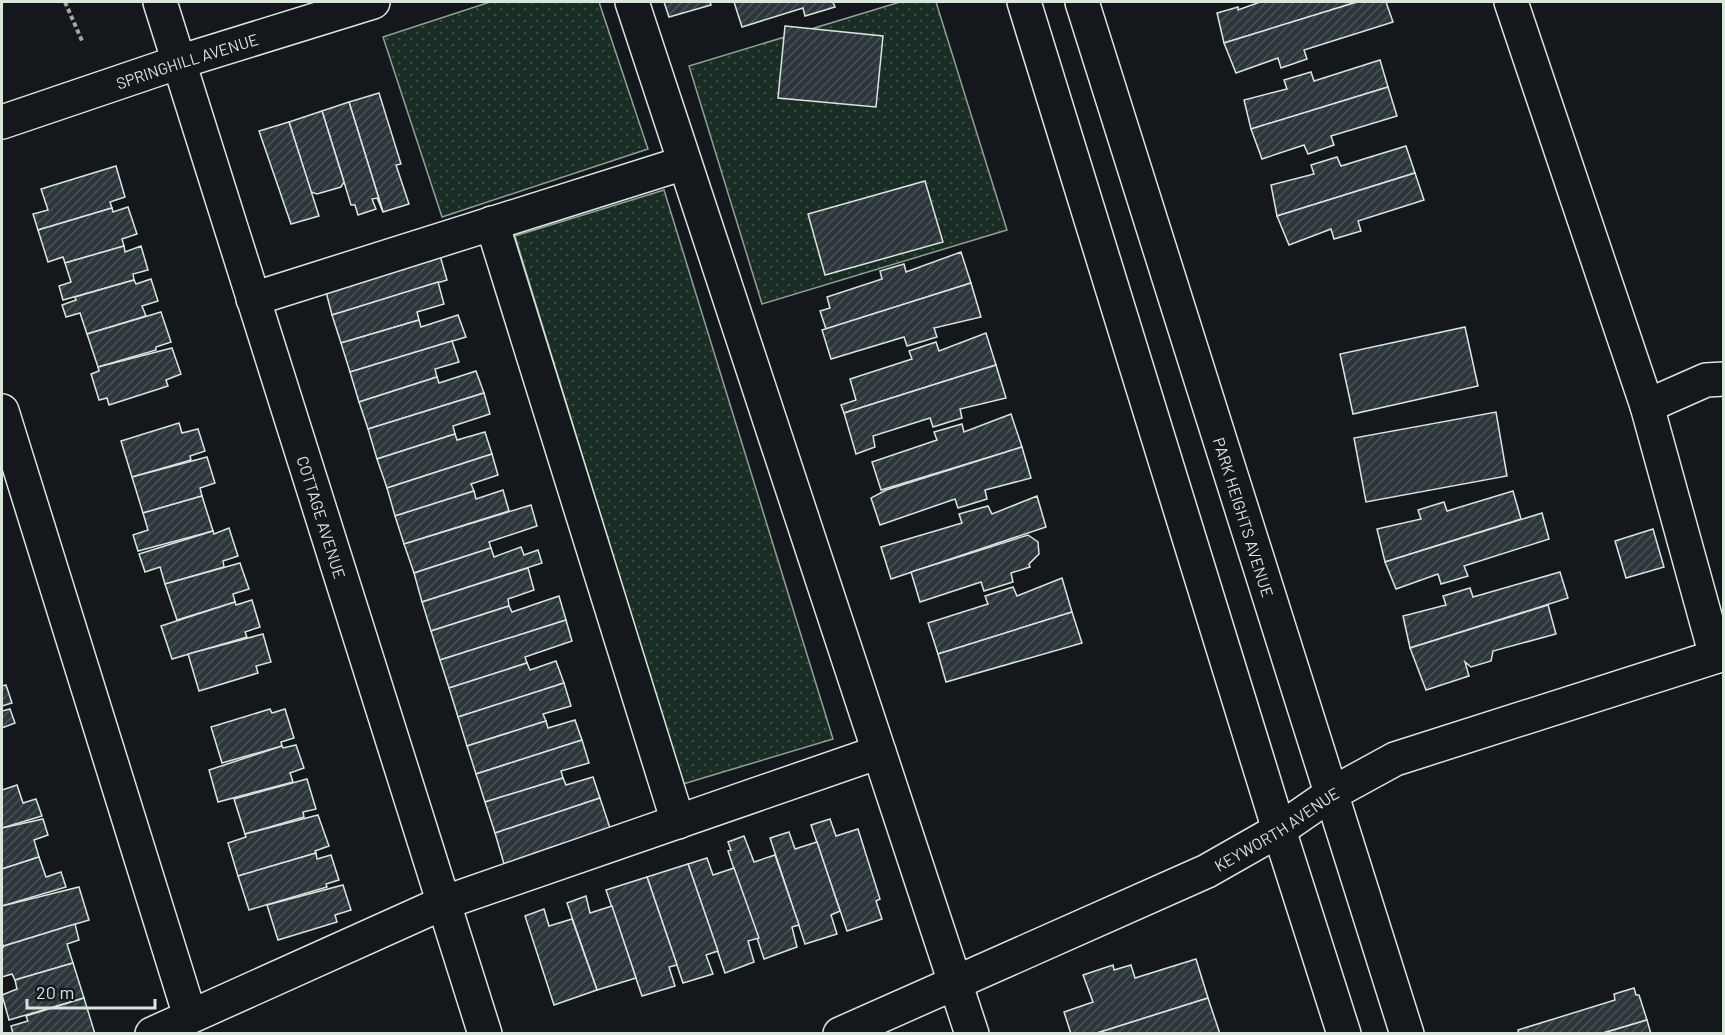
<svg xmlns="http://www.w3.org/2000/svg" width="1725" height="1035" font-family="Barlow,sans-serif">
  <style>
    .park { fill: url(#park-dots); stroke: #939e99; stroke-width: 1.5 }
    .building { fill: url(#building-hatch); stroke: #d8e6dc; stroke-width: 1.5 }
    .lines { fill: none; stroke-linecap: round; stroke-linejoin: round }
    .minor-casing { stroke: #d8e6dc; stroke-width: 36 }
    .major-casing { stroke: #d8e6dc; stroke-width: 36 }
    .path { stroke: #9da8a2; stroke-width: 4; stroke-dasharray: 4.5 3; stroke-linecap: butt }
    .minor { stroke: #14181c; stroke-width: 33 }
    .major { stroke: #14181c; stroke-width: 33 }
    .labels { text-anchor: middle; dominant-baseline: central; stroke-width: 4.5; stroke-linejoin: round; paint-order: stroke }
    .street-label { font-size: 16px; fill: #d8e6dc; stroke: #14181c }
  </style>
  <defs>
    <pattern id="park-dots" width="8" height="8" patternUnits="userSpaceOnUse" patternTransform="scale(1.5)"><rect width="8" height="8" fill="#1a2d24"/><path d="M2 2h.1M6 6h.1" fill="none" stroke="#3b4b43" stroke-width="1.8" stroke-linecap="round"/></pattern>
    <pattern id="building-hatch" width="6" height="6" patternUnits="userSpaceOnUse" patternTransform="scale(1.5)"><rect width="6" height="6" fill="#2c363c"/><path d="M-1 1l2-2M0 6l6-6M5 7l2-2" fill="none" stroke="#4a5358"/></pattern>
  </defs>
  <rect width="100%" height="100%" fill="#14181c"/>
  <g class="park">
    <path d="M490,2H599L648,149L442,217L383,37Z"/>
    <path d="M900,2H936L1007,230L762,304L689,66Z"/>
    <path d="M664,190L833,739L683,784L515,236Z"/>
  </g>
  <g class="building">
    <path d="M664,2H710L711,5L669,17Z"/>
    <path d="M734,2H833L835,7L805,16L803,8L742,27Z"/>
    <path d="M1260,2H1357L1224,43L1217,13L1238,7V10Z"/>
    <path d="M1357,2H1386L1393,22L1304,50L1307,59L1281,68L1278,58L1236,73L1224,43Z"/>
    <path d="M785,26L883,36L876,107L778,98Z"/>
    <path d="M1380,60L1388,87L1251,129L1244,100L1287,89L1284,80L1311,72L1314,81Z"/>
    <path d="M1388,87L1397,116L1331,136L1334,145L1308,154L1304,145L1262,159L1251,129Z"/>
    <path d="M379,93L401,164L396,165L409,204L383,212L349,102Z"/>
    <path d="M349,102L383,212L377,198L372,199L376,209L358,215L355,205H351L344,182L322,111Z"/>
    <path d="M322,111L344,182L341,187L317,194L311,192L289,122Z"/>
    <path d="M289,122L319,216L291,224L259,131Z"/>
    <path d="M1406,146L1415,173L1277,216L1271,185L1314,174L1311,165L1337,157L1341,166Z"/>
    <path d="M116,166L125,197L110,202L112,208L38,230L33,214L48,210L41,189Z"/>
    <path d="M1415,173L1424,200L1358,221L1361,231L1334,239L1331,229L1289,245L1277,216Z"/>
    <path d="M925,181L943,242L825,275L808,214Z"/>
    <path d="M128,207L137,234L122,239L124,246L65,263L63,257L48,262L38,230L112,208L113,212Z"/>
    <path d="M124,246L125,252L141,246L148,270L133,274L134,280L63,300L59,286L71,282L65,263Z"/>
    <path d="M439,252L447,280L332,315L325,288Z"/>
    <path d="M961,252L971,283L826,329L820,311L830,308L827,297L882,279L880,271L904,264L906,272Z"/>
    <path d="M151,279L158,301L142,306L146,316L87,334L80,313L66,317L62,305L76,300L75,297L134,280L136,284Z"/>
    <path d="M438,282L444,304L417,312L419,320L341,343L332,315Z"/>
    <path d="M971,283L981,317L934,328L937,337L907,346L904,337L831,359L822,330Z"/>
    <path d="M161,312L171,342L156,347V350L98,367L87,334Z"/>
    <path d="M458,315L466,337L350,372L341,343L419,320L421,327Z"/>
    <path d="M1465,327L1478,386L1353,414L1340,354Z"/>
    <path d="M986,333L996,365L844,413L841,405L856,400L850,379L912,359L909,351L936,342L939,351Z"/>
    <path d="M452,341L459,362L435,369L437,377L359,402L350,372Z"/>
    <path d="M172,348L181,374L166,380L168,386L109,405L107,398L99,400L91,374L99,371L98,367Z"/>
    <path d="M996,365L1006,398L960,409L962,418L933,427L930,418L873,436L875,447L856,454L844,413Z"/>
    <path d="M476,371L484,393L368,429L359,402L437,377L439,383Z"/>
    <path d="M484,393L490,414L453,426L455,434L377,459L368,429Z"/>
    <path d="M1496,412L1507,476L1366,502L1354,438Z"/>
    <path d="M1011,414L1022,447L881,490L872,462L937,440L934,432L962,424L964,432Z"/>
    <path d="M179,423L182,433L198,429L205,451L190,456L191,460L132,477L121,441Z"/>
    <path d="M485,432L492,454L387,488L377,459L455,434L457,440Z"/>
    <path d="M1022,447L1031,478L985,490L987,499L958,508L955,499L880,525L871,498L886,490Z"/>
    <path d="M492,454L498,475L471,484L474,491L395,516L387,488Z"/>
    <path d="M207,457L215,483L200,488L202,496L143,513L132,477Z"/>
    <path d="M503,490L509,511L404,544L395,516L474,491L476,499Z"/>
    <path d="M1513,491L1521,519L1385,562L1377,529L1421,519L1418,510L1444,502L1447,511Z"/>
    <path d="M202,496L213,531L138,551L133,535L148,530L143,513Z"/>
    <path d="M1037,496L1046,527L891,579L881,547L962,523L959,514L988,506L992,514Z"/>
    <path d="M531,505L537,526L489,542L491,548L414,573L404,544Z"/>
    <path d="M1542,513L1549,539L1464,566L1468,576L1441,584L1438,574L1396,589L1385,562Z"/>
    <path d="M229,528L238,556L223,561L224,567L165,584L160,567L145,572L139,554L213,531L214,534Z"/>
    <path d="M1653,529L1664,567L1626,578L1615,541Z"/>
    <path d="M1028,535L1038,542L1039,554L1029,564L1030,567L1011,573L1013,582L984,591L981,582L920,602L911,572Z"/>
    <path d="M521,547L524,555L538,550L542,563L422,602L414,573L491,548L494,557Z"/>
    <path d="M240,563L249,589L233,594L235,602L177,620L165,584Z"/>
    <path d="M528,568L534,590L508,599L509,606L431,631L422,602Z"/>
    <path d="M1560,572L1568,598L1410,648L1403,616L1446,605L1443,596L1470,588L1473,597Z"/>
    <path d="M1062,578L1072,612L938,654L928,623L988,604L985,596L1013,587L1017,596Z"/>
    <path d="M559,596L566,620L440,660L431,631L509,606L512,612Z"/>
    <path d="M252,600L260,627L245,632L247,637L172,659L161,626L235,602L236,605Z"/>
    <path d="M1548,605L1556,634L1493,651L1491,661L1471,667L1465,662L1469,676L1426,690L1410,648Z"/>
    <path d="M1072,612L1082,643L946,682L938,654Z"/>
    <path d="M566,620L572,641L525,657L527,663L449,688L440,660Z"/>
    <path d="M263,634L271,662L256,666L258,673L199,691L188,654Z"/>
    <path d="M556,661L564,683L458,717L449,688L527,663L530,670Z"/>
    <path d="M564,683L571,706L543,714L546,721L467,746L458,717Z"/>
    <path d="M6,685L12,703L2,706V686Z"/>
    <path d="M10,709L15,723L2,728V711Z"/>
    <path d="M270,709L272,713L285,709L294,738L281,742L282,746L222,763L211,727Z"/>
    <path d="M575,720L582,740L476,774L467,746L546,721L548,728Z"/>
    <path d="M582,740L589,763L561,771L563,778L485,802L476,774Z"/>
    <path d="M296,745L304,768L290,773L293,782L218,802L209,770L282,746L283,748Z"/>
    <path d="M593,777L600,798L495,833L485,802L563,778L566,785Z"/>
    <path d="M307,779L316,809L303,812L304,817L245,834L234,799Z"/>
    <path d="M17,785L23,803L36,799L42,816L2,828V790Z"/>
    <path d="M600,798L610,828L559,848L558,845L504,864L495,833Z"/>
    <path d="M318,815L329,846L315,851L316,853L238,876L228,843L246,837L245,834Z"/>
    <path d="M43,819L48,835L34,840L39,857L2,869V828Z"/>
    <path d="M830,819L836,836L858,829L880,899L876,901L882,919L847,931L811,825Z"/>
    <path d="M789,832L795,849L817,842L840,911L831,915L837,934L805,944L770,838Z"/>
    <path d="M744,836L754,862L775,855L799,925L792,927L797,947L764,959L728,851L731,850L728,842Z"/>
    <path d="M316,853L317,859L331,855L339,880L326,884L327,887L249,910L238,876Z"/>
    <path d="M39,857L46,877L61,872L66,887L2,906V869Z"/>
    <path d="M707,858L713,875L734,868L759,938L748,941L754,962L725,973L688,864Z"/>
    <path d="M688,864L718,951L706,955L713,974L683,983L647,877Z"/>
    <path d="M647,877L677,965L669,967L675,986L642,996L606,890Z"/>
    <path d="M343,885L351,910L335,915L337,922L278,940L267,905Z"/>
    <path d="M79,887L89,920L4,946L2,944V906Z"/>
    <path d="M586,896L590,913L612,906L636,978L597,990L567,903Z"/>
    <path d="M544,909L549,926L572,919L597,990L554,1005L525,916Z"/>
    <path d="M75,924L79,940L67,944L73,963L15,980L12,974L2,977V949L4,946Z"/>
    <path d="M1196,959L1208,998L1094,1034H1071L1064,1012L1093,1002L1083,975L1113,965L1114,970L1131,965L1135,978Z"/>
    <path d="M73,963L84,998L9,1020L2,995L17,989L15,980Z"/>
    <path d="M1634,988L1636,995H1639L1647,1020L1600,1034H1519L1518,1030L1615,1000L1614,994Z"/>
    <path d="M84,998L95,1034H13L11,1026L28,1021L26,1016Z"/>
    <path d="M1208,998L1220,1034H1094Z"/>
    <path d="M1647,1020L1651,1034H1600Z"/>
  </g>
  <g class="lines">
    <g class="minor-casing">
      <g id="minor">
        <path id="s1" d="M160,2L485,1034"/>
        <path d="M632,2L972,1034"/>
        <path d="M1511,2L1647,406L1716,656"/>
        <path id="s2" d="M2,122L179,62L373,2"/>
        <path d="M492,223L678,822"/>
        <path d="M253,299L684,163"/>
        <path d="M1647,406L1706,380L1724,379"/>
        <path d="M2,411L190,1016"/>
        <path d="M152,1034L443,903L879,752"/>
        <path id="s3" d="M840,1034L1207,871L1279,830L1331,794L1395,759L1724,654"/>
      </g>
    </g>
    <g class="major-casing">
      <g id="major">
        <path d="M1024,2L1279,830L1344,1034"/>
        <path id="s4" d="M1082,2L1407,1034"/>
      </g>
    </g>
    <path class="path" d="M65,2L83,43"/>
    <use href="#minor" class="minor"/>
    <use href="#major" class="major"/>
  </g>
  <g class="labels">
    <g class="street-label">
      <text stroke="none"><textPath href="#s2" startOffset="195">SPRINGHILL AVENUE</textPath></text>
      <text stroke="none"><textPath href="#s1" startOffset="540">COTTAGE AVENUE</textPath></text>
      <text stroke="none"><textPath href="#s4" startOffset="540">PARK HEIGHTS AVENUE</textPath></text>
      <text stroke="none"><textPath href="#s3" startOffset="483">KEYWORTH AVENUE</textPath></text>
    </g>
  </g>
  <rect width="1725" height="1035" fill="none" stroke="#d8e6dc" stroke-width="6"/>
  <path d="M27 999v9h128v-9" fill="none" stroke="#d8e6dc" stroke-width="3"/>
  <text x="36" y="999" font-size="18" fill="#d8e6dc" stroke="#14181c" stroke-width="4.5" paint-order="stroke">20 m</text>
</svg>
